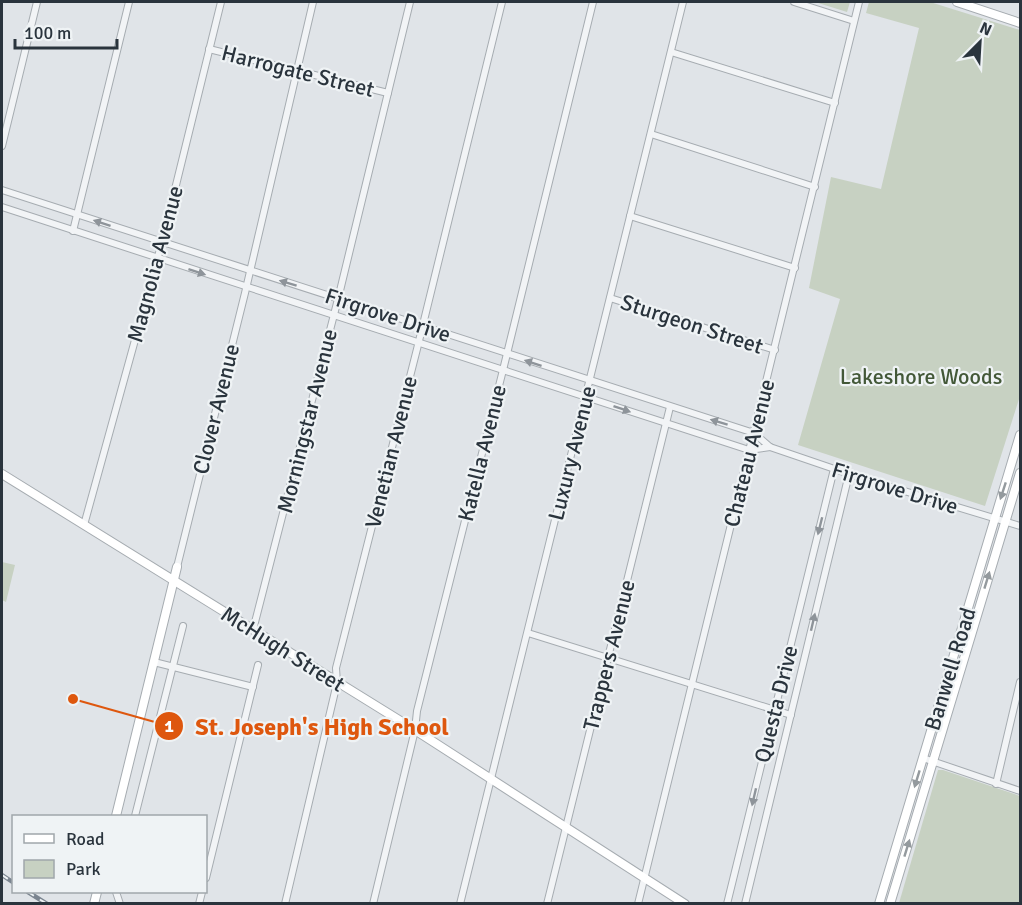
<svg xmlns="http://www.w3.org/2000/svg" width="1022" height="905" font-family="Signika,sans-serif">
  <style>
    .green { fill: #c7d1c2 }
    .lines { fill: none; stroke-linecap: round; stroke-linejoin: round }
    .street-casing { stroke: #a6acb1; stroke-width: 8 }
    .secondary-casing { stroke: #a6acb1; stroke-width: 10 }
    .street { stroke: #f2f4f6; stroke-width: 6 }
    .secondary { stroke: #fff; stroke-width: 8 }
    .rail-casing { stroke: #7b8590; stroke-width: 4.5 }
    .rail { stroke: #eff3f5; stroke-width: 2; stroke-dasharray: 7; stroke-linecap: butt }
    .oneway { fill: #8e949a }
    .oneway2 { fill: #949a9e }
    .labels { text-anchor: middle; dominant-baseline: central; stroke-width: 4.5; stroke-linejoin: round; paint-order: stroke }
    .street-label { font-size: 22px; fill: #2a343d; stroke: #eff3f5 }
    .park-label { font-size: 22px; fill: #435838; stroke: #eff3f5 }
    .leader { fill: none; stroke: #de570e; stroke-width: 2 }
    .callout-dot { fill: #de570e; stroke: #eff3f5; stroke-width: 2 }
    .mark-label { font-size: 18px; text-anchor: middle; font-weight: bold; fill: #fff }
    .callout-label { font-size: 24px; text-anchor: middle; font-weight: bold; fill: #de570e; stroke: #eff3f5; stroke-width: 4.5; stroke-linejoin: round; paint-order: stroke }
  </style>
  <rect width="100%" height="100%" fill="#e0e4e8"/>
  <g class="green">
    <path d="M815,2H850L847,12Z"/>
    <path d="M869,2H930L1020,30V396L985,506L798,445L840,299L809,288L831,177L881,189L919,28L866,13Z"/>
    <path d="M2,562L15,565L6,602L2,600Z"/>
    <path d="M938,770H943L1020,796V903H899Z"/>
  </g>
  <g class="lines">
    <g class="street-casing">
      <g id="street">
        <path d="M794,2L854,21"/>
        <path d="M209,49L388,93"/>
        <path d="M671,52L835,103"/>
        <path d="M651,134L815,187"/>
        <path d="M2,146L37,2"/>
        <path d="M2,190L754,433L770,447L858,477L1020,526"/>
        <path d="M2,207L749,450L770,447"/>
        <path d="M630,216L795,268"/>
        <path d="M73,231L129,2"/>
        <path d="M610,298L775,350"/>
        <path d="M84,525L162,242L221,2"/>
        <path d="M177,567L245,293L313,2"/>
        <path d="M253,630L338,299L410,2"/>
        <path d="M528,633L791,715"/>
        <path d="M154,662L253,687"/>
        <path d="M923,758L1020,791"/>
        <path d="M996,784L1020,682"/>
        <path d="M135,816L183,626"/>
        <path d="M206,878L258,665"/>
        <path d="M116,892L120,904"/>
        <path d="M199,904L202,892"/>
        <path d="M285,904L337,683L336,668L417,349L502,2"/>
        <path d="M373,904L415,730L417,711L503,370L593,2"/>
        <path d="M460,904L683,2"/>
        <path d="M547,904L670,407"/>
        <path d="M638,904L859,2"/>
        <path d="M727,904L834,469"/>
        <path d="M745,904L849,474"/>
      </g>
    </g>
    <g class="secondary-casing">
      <g id="secondary">
        <path d="M957,2L1020,23"/>
        <path d="M2,474L415,730L685,904"/>
        <path d="M116,816L177,567"/>
        <path d="M94,904L97,892"/>
        <path d="M879,904L1020,435"/>
        <path d="M890,904L1020,473"/>
      </g>
    </g>
    <use href="#street" class="street"/>
    <use href="#secondary" class="secondary"/>
    <g class="rail-casing">
      <g id="rail">
        <path d="M2,875L14,883"/>
        <path d="M28,892L47,904"/>
      </g>
    </g>
    <use href="#rail" class="rail"/>
  </g>
  <defs><path id="oneway-solid" d="M-6-.8H1V-3.2L6.5 0L1 3.2V.8H-6Z" transform="scale(1.5)"/></defs>
  <g class="oneway">
    <use href="#oneway-solid" transform="translate(102 223) rotate(-162)"/>
    <use href="#oneway-solid" transform="translate(197 272) rotate(18)"/>
    <use href="#oneway-solid" transform="translate(288 283) rotate(-163)"/>
    <use href="#oneway-solid" transform="translate(533 363) rotate(-162)"/>
    <use href="#oneway-solid" transform="translate(622 409) rotate(19)"/>
    <use href="#oneway-solid" transform="translate(719 422) rotate(-163)"/>
    <use href="#oneway-solid" transform="translate(820 526) rotate(104)"/>
    <use href="#oneway-solid" transform="translate(813 622) rotate(-77)"/>
    <use href="#oneway-solid" transform="translate(754 797) rotate(103)"/>
  </g>
  <g class="oneway2">
    <use href="#oneway-solid" transform="translate(1003 491) rotate(108)"/>
    <use href="#oneway-solid" transform="translate(987 580) rotate(-73)"/>
    <use href="#oneway-solid" transform="translate(917 779) rotate(107)"/>
    <use href="#oneway-solid" transform="translate(907 848) rotate(-73)"/>
  </g>
  <g class="labels">
    <g class="street-label">
      <text transform="translate(298 71) rotate(14)">Harrogate Street</text>
      <text transform="translate(155 264) rotate(-75)">Magnolia Avenue</text>
      <text transform="translate(388 315) rotate(18)">Firgrove Drive</text>
      <text transform="translate(692 324) rotate(18)">Sturgeon Street</text>
      <text transform="translate(216 409) rotate(-76)">Clover Avenue</text>
      <text transform="translate(307 421) rotate(-76)">Morningstar Avenue</text>
      <text transform="translate(391 452) rotate(-76)">Venetian Avenue</text>
      <text transform="translate(482 453) rotate(-76)">Katella Avenue</text>
      <text transform="translate(572 453) rotate(-76)">Luxury Avenue</text>
      <text transform="translate(749 453) rotate(-76)">Chateau Avenue</text>
      <text transform="translate(895 488) rotate(17)">Firgrove Drive</text>
      <text transform="translate(283 649) rotate(32)">McHugh Street</text>
      <text transform="translate(609 655) rotate(-76)">Trappers Avenue</text>
      <text transform="translate(950 669) rotate(-73)">Banwell Road</text>
      <text transform="translate(776 704) rotate(-76)">Questa Drive</text>
    </g>
    <g class="park-label">
      <text x="921" y="376">Lakeshore Woods</text>
    </g>
  </g>
  <path class="leader" d="M73 699L169 726"/>
  <g class="callout-dot">
    <circle cx="73" cy="699" r="6"/>
    <circle cx="169" cy="726" r="15"/>
  </g>
  <g class="mark-label">
    <text x="169" y="732">1</text>
  </g>
  <g class="callout-label">
    <text x="322" y="735">St. Joseph's High School</text>
  </g>
  <rect width="1022" height="905" fill="none" stroke="#2a343d" stroke-width="6"/>
  <rect x="12" y="815" width="195" height="78" fill="#eff3f5" stroke="#a0a7ab" stroke-width="1.5"/>
  <rect x="24" y="834" width="30" height="9" fill="#ffffff" stroke="#a0a7ab" stroke-width="1.5"/>
  <text x="66" y="845" font-size="18" fill="#2a343d">Road</text>
  <rect x="24" y="860" width="30" height="18" fill="#c7d1c2" stroke="#a0a7ab" stroke-width="1.5"/>
  <text x="66" y="875" font-size="18" fill="#2a343d">Park</text>
  <g transform="translate(980 42) rotate(24)" stroke="#eff3f5" stroke-width="4.5" paint-order="stroke">
  <path d="M0-4.5L10 22L0 15L-10 22Z" fill="#2a343d"/>
  <text y="-9" font-size="16" font-weight="bold" text-anchor="middle" fill="#2a343d">N</text>
  </g>
  <path d="M15 39v9h102v-9" fill="none" stroke="#2a343d" stroke-width="3"/>
  <text x="24" y="39" font-size="18" fill="#2a343d" stroke="#eff3f5" stroke-width="4.5" paint-order="stroke">100 m</text>
</svg>
